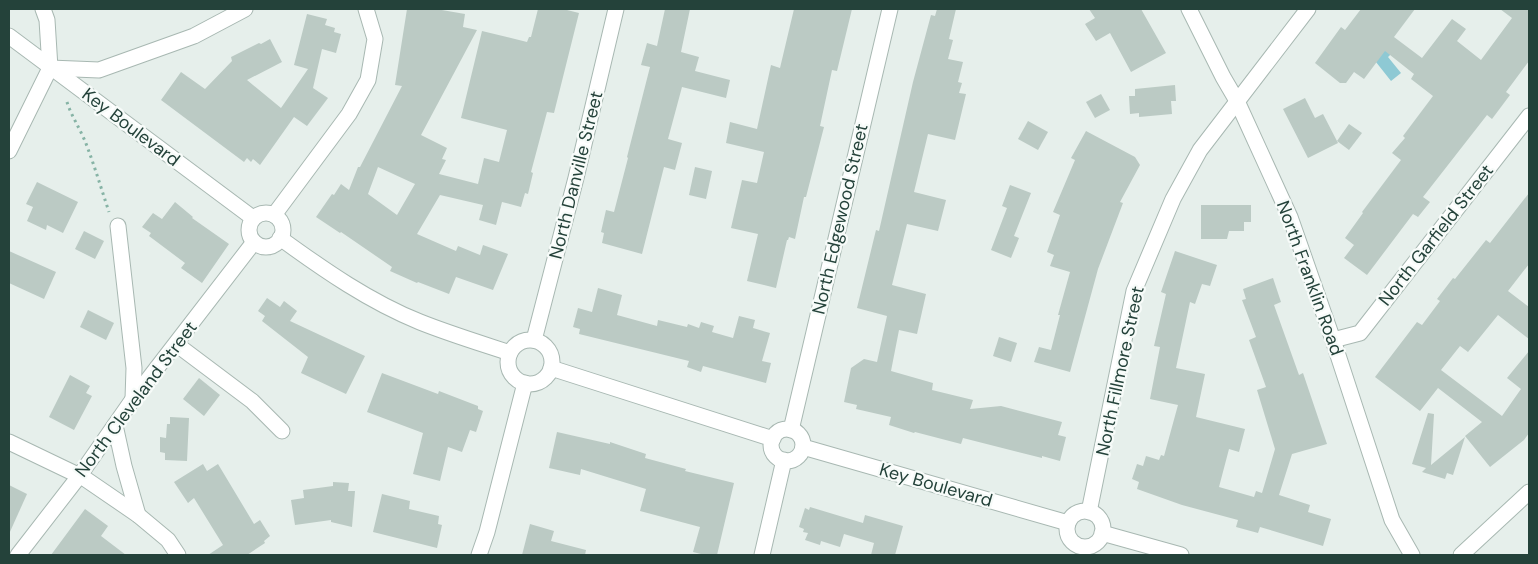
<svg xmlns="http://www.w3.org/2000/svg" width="1538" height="564" font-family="'DM Sans',sans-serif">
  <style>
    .water { fill: #8ec9d4 }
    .building { fill: #bbcac4; fill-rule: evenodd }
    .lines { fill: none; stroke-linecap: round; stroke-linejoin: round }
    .minor-casing { stroke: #a8b8b2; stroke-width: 17 }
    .path { stroke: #86b3a5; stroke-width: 3; stroke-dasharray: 2.5 4; stroke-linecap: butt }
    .minor { stroke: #fff; stroke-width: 15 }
    .labels { text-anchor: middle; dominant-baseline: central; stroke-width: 4.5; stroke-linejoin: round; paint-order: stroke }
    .street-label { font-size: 18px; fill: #24423a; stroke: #f7fbf9 }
  </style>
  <rect width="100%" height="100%" fill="#e6efeb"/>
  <path class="water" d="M1386,45L1391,54L1388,57L1401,73L1391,81L1372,57Z"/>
  <g class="building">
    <path d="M407,9H436L465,14L463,27L477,30L421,135L447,148L442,159L446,160L439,174L478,184L484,158L499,162L507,130L461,118L482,31L527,42L529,37H531L538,9H563L579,13L554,113L547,112L531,172L533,173L528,194L525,193L521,207L502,202L496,225L479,220L483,205L440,195L417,234L456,251L458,246L480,255L483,245L508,254L493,290L456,277L449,294L418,282L417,283L390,271L392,267L341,232L340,233L316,217L332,194L334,195L341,184L349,190L358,167H360L402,86L395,85ZM378,167L415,184L397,215L368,194Z"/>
    <path d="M665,9H690L681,52L699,57L695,71L730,80L726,98L682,87L668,139L682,143L675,170L664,167L642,254L602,243L604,233L601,232L606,210L614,212L628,158L627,157L650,67L641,65L647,43L657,46Z"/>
    <path d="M794,9H852L837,71L832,70L820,126L824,127L806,197H804L795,239L789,237L788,240H787L776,288L747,281L758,234L731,228L742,180L757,183L764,152L726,143L730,122L757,129L771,65L780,68Z"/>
    <path d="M937,9H956L949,39L953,40L948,59L963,62L958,82L962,83L959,93L966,94L955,140L928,134L914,192L946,200L938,231L907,224L892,285L926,294L917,334L899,330L891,371L933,383L932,390L973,400L970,409L1001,406L1062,422L1058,435L1066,437L1060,461L1042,456V458L963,438L961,444L915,432L914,433L889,425L891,417L856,409L857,405L844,402L851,368L864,359L877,362L887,316L857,308L876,230L879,231L913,82L931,15L935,16Z"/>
    <path d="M1089,9H1141L1166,53L1131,72L1110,33L1096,41L1085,24L1095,18Z"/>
    <path d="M1361,9H1415L1394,37L1422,58L1452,19L1466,29L1457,41L1481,60L1512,18L1500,9H1529V61L1506,92L1510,95L1492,119L1487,115L1423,197L1430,202L1418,217L1413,214L1367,275L1344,258L1354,245L1345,238L1363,213L1362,212L1401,160L1392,153L1405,138L1403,136L1433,96L1411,79L1414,74L1385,51L1364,79L1354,72L1346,83H1340L1315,63L1341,27L1345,30Z"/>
    <path d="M307,14L327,19L325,25L335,28L334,32L341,34L336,53L322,49L313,88L328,98L307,126L294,117L260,165L253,159L251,162L247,158L244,162L161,100L181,72L205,89L232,61L231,57L259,43L261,44L270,39L282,62L247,80L281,108L308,69L294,65Z"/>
    <path d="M1175,85L1176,101H1171L1172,114L1139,117V113L1130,114L1129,96H1135V89Z"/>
    <path d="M1101,94L1110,110L1095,118L1086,102Z"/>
    <path d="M1305,98L1315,118L1323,114L1338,143L1308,158L1283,109Z"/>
    <path d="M1028,121L1048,132L1038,150L1018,139Z"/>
    <path d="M1349,124L1362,133L1349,150L1337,141Z"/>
    <path d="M1086,131L1135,157L1140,165L1120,202L1123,203L1098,269L1070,372L1034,362L1039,347L1051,350L1060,315H1058L1070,272L1050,266L1054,255L1047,252L1060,215L1053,212L1075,160L1071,158Z"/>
    <path d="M695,167L712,171L706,199L689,195Z"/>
    <path d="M37,182L78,202L63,233L47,225L46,230L27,221L33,207L26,204Z"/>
    <path d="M1010,185L1031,193L1014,236L1019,238L1011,258L991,250L1007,208L1002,206Z"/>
    <path d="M1529,193V264L1508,291L1529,307V339L1498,315L1468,352L1460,346L1441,370L1502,416L1521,389L1507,378L1529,351V433L1524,440L1490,467L1465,436L1482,422L1438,388L1420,411L1375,377L1417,322L1422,325L1440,301L1437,299L1453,278L1455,279L1486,240L1490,243Z"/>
    <path d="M175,202L193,217L192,218L229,244L202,283L181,268L185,263L149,236L151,233L142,227L153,213L162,219Z"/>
    <path d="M1201,205H1251V222H1244V231H1229L1227,239H1201Z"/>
    <path d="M84,231L104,241L95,259L75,249Z"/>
    <path d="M9,251L56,272L44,299L9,283Z"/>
    <path d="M1175,251L1217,265L1210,286L1202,284L1195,304L1190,302L1176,368L1205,374L1196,417L1245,429L1239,452L1229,449L1219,487L1254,497L1256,491L1262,493L1275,449L1257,390L1266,387L1249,340L1256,337L1242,300L1246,299L1243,289L1273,278L1281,302L1274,305L1299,375L1303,373L1327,444L1292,454L1279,495L1310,505L1308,512L1331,519L1323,546L1260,527L1258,533L1236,527L1238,520L1182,505L1137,489L1139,482L1132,479L1137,464L1143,466L1146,456L1159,460L1161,455L1164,456L1178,405L1150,399L1160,347L1154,346L1166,294L1161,292Z"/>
    <path d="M598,288L622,295L617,315L657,326L658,320L687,327L688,324L699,328L701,322L714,326L712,332L733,338L739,316L755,320L753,328L770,333L762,361L771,363L766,383L703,366L701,372L687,367L689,361L579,334L580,329L573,327L578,308L592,312Z"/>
    <path d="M267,298L280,307L284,301L297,311L290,321L365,356L346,394L301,373L308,357L262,321L265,316L258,311Z"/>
    <path d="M88,310L114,323L106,340L80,327Z"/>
    <path d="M999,337L1017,343L1011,362L993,356Z"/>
    <path d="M382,373L438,394L439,391L478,406V409L483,411L476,432L470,430L462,452L448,447L440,481L413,474L423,433L367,412Z"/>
    <path d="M70,375L90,386L86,393L92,396L74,430L49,417Z"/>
    <path d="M199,378L220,395L204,416L183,399Z"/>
    <path d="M1428,413L1434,414L1431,465L1465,437L1453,475L1447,473L1445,479L1422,472L1426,468L1412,464Z"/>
    <path d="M170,417L189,418L187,461L165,460V453L160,452V437L166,438L167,424H170Z"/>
    <path d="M557,432L610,444V442L646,454L645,458L686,469L685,471L734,483L717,555H705L693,552L700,527L640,511L646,489L581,469L580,475L549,468Z"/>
    <path d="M203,464L207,471L218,464L254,524L260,520L270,536L264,541L265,543L247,555H208L223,545L194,498L188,503L174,482Z"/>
    <path d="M333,482L349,483L348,491H355L352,527L331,522V520L295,525L291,500L304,498L303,490L333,486Z"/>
    <path d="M9,485L27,494L9,534Z"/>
    <path d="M382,494L410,501L409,509L439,516L438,524L442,525L437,548L373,532Z"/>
    <path d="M810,507L863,523L865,515L903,526L895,555H871L874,543L844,534L840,547L821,541L820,545L805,540L808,533L803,532L804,529L799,527L805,508L809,510Z"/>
    <path d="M85,509L108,526L101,536L126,555H51Z"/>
    <path d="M530,524L554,531L551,541L586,550L585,555H522Z"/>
  </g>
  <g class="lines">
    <g class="minor-casing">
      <g id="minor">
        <path d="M43,9L47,20L50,68"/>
        <path d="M1189,9L1223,77L1237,101L1290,217L1333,340L1392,520L1412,555"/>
        <path d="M9,36L253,218"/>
        <path d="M9,151L50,68L99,70L194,36L245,9"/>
        <circle cx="266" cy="230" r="17"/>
        <path d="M274,215L349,114L368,80L375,39L366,9"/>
        <path d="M118,226L134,368L133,399"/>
        <path d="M280,238C324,270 370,302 420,322C450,334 480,343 510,353"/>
        <path d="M534,340L576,178L616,9"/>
        <path d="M1333,340L1360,333L1529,116"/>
        <circle cx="530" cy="362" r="22"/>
        <path d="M176,344L252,401L282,431"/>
        <path d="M551,368L773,439"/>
        <path d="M115,425L124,466L138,515"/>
        <circle cx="787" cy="445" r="16"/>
        <path d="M791,430L890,9"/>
        <path d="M9,442L84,478L138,515L168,540L178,555"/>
        <path d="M803,447L1068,523"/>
        <circle cx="1085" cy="529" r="18"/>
        <path d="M1089,512L1134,291L1173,199L1200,150L1308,9"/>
        <path d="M1102,533L1181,555"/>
        <path d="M18,555L80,475L133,399L254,242"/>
        <path d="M479,555L487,532L525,383"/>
        <path d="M762,555L784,460"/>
        <path d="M1461,555L1529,492"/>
      </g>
    </g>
    <path class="path" d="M67,102C71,115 79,127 85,141C94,164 101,188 109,212"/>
    <use href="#minor" class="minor"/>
  </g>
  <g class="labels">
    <g class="street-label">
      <text transform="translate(131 127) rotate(37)">Key Boulevard</text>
      <text transform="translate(576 175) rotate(-76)">North Danville Street</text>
      <text transform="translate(840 219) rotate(-77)">North Edgewood Street</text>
      <text transform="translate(1436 235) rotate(-52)">North Garfield Street</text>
      <text transform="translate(1310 278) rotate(70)">North Franklin Road</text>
      <text transform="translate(1120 371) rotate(-78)">North Fillmore Street</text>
      <text transform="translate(136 399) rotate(-53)">North Cleveland Street</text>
      <text transform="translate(936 485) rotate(16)">Key Boulevard</text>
    </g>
  </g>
  <rect width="1538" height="564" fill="none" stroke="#24423a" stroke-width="20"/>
</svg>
